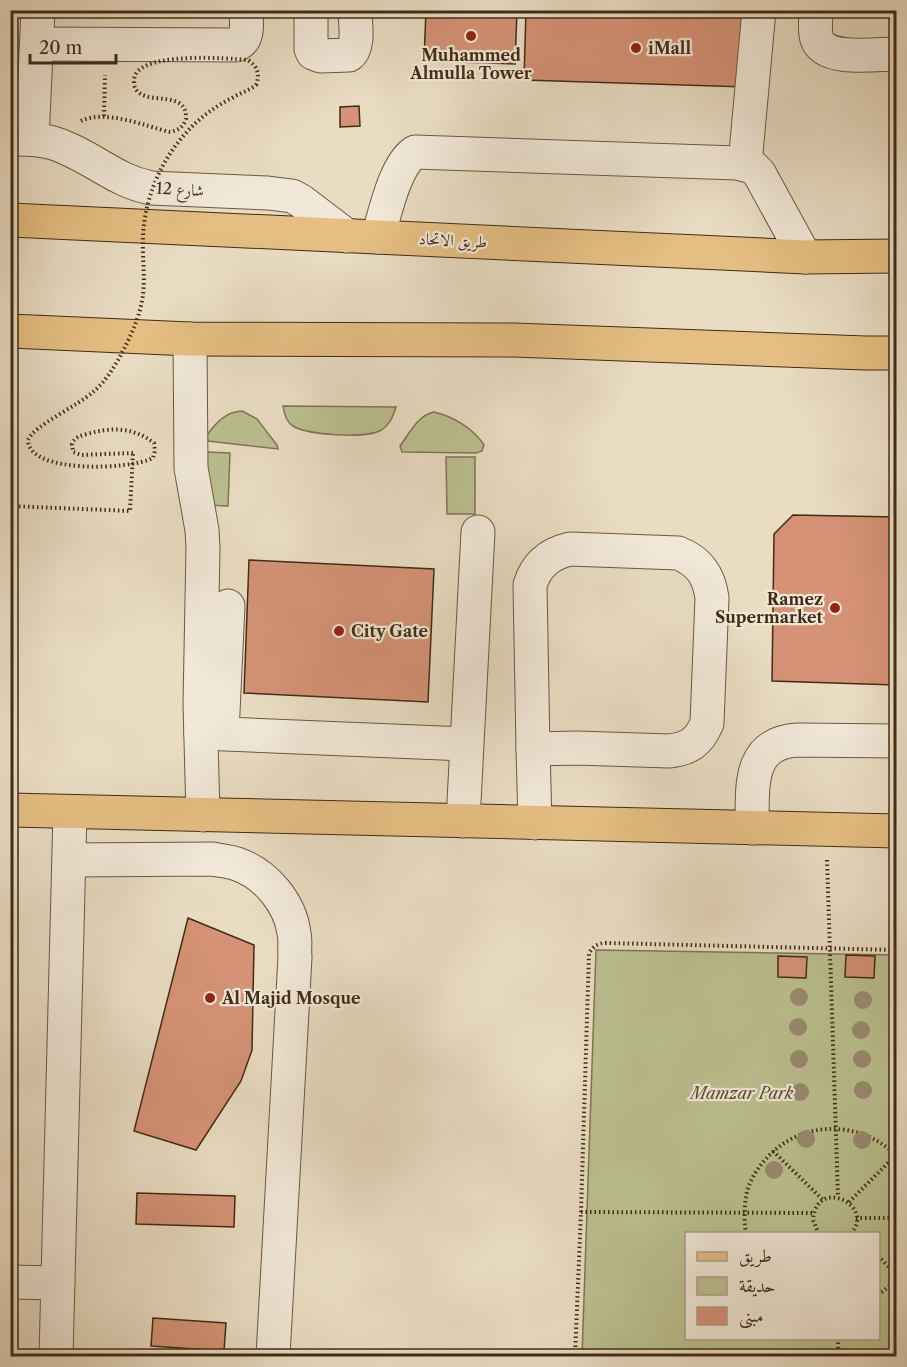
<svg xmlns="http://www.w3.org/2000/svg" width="907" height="1367" font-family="'Libre Caslon Text',Amiri,serif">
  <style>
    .green { fill: #bbbf90; stroke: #7e7653; stroke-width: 1.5; fill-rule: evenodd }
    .building { fill: #d59276; stroke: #412c16; stroke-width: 1.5 }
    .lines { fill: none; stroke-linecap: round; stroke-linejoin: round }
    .minor-casing { stroke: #6b5841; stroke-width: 35 }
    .major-casing { stroke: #412c16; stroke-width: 35 }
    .highway-casing { stroke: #412c16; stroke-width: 35 }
    .path { stroke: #412c16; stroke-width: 4; stroke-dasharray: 1.5 3; stroke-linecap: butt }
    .minor { stroke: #f1e8d8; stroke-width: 33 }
    .major { stroke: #e4be82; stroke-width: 33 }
    .highway { stroke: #e4be82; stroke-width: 33 }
    .path-bridge { stroke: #412c16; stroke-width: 4; stroke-dasharray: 1.5 3; stroke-linecap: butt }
    .tree { fill: #9a8b71 }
    .poi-dot { fill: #8f2418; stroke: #f1e8d8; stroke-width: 2 }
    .labels { text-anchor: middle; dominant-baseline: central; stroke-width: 4.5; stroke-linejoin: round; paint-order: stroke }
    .poi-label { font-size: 16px; font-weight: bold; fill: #412c16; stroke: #f1e8d8; text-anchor: start }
    .street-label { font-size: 16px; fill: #412c16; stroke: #f1e8d8 }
    .park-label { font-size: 16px; font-style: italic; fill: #59492e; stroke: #f1e8d8 }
  </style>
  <rect width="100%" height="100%" fill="#e9dcc3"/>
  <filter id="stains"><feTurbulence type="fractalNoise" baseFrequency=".00333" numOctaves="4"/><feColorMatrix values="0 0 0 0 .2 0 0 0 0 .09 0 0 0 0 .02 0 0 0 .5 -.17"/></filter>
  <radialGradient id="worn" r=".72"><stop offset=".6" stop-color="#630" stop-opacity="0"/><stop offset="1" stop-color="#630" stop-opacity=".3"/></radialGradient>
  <g class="green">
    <path d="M283,406L396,407C393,416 390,425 381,430C367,439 307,435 293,426C286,422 284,413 283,406Z"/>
    <path d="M242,411L257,419L277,445L278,449L208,441L207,435C216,423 225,412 242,411Z"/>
    <path d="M434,412C452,416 473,428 484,445L482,451L476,453L402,452L400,446C409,434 418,415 434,412Z"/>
    <path d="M205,452L230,453L228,506L204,505Z"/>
    <path d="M446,457H475V514H447Z"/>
    <path d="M596,950L896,955V1356H582ZM686,1234H878V1338H686Z"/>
  </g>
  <g class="building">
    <path d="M426,10H517L515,64L424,61Z"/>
    <path d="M526,10H735V15H748L746,87L524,80Z"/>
    <path d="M359,106L360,126L340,127V107Z"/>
    <path d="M793,515L896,517V685L772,681L774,534Z"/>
    <path d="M249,560L434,569L428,702L244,693Z"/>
    <path d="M188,918L254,945L252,1050L241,1081L196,1150L134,1131Z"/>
    <path d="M846,955L875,956L874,978L845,977Z"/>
    <path d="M778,956L807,957L806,978L778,977Z"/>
    <path d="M137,1193L235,1196L234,1227L136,1224Z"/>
    <path d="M153,1318L226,1323L224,1351L151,1346Z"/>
  </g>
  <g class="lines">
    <g class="minor-casing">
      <g id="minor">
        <path d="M311,10V49L313,53L321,56L349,55C360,47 355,23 355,10"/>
        <path d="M816,10C816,20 814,31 817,39C825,62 876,54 896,54"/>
        <path d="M37,44L236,45C250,39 246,23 246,10"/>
        <path d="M10,139C30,139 48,139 66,148C97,161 117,181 151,188L268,193L292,196L301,201L347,236"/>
        <path d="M32,139L38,10"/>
        <path d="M745,164L759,10"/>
        <path d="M378,237C385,213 395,165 415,152L737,163L753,167L759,173L805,257"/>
        <path d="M190,339L191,468L202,530L203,548L200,704L203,815"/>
        <path d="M570,549L678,553C699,561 709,575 712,598L707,723C699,742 689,749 669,751L577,748L533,749L530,585C536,565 549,554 570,549Z"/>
        <path d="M201,733L466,744"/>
        <path d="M222,733L228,606"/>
        <path d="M533,749L535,823"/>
        <path d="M463,821L478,532"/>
        <path d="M752,828C753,789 746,743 798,740L896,741"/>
        <path d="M70,860L213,859C221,861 229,861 237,864C266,874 290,903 294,933C296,941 294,949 295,957L273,1356"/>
        <path d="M10,1282L58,1283"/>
        <path d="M56,1356L70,812"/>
      </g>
    </g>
    <g class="major-casing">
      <path id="major" d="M10,810L896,831"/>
    </g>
    <g class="highway-casing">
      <g id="highway">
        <path d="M10,220L805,257L896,256"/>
        <path d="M10,331L190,339L514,340L866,353H896"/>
      </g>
    </g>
    <g class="path">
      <path d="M104,116L105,75"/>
      <path d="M81,121C105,109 145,126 170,132"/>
      <path d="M10,506L130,511L133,453"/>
      <path d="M827,860L838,1197"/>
      <path d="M773,1151L823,1200"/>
      <path d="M849,1202L896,1155"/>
      <path d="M581,1212L813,1213"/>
      <path d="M856,1218H896"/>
      <path d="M746,1234C744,1219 744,1206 747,1192C750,1180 757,1169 765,1160C799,1120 859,1119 896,1155"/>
      <path d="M819,1234L813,1220C816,1175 878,1207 850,1234"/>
      <path d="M878,1256L896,1274"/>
      <path d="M878,1295L896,1281"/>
      <path d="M838,1338V1356"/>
      <path d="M575,1356L581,1212L589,953C594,946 598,943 607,943L896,950"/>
    </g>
    <use href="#minor" class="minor"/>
    <use href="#major" class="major"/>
    <use href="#highway" class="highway"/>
    <path class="path-bridge" d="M133,453L81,455L73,452L72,444C75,437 80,436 87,434C112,427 133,427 154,443L155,451L153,458C130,470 28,474 28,440C33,426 79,405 93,392C103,384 111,372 118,360C128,342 138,322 142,301C146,280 142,259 143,238C144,200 160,162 185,134C198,119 214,107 232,98C240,93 248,91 256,85C260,74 258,67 248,60C224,58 156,53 138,71C134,75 134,80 134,84C137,103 167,95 179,103C185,107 186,112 186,119C183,127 179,130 170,132"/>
  </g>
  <g class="tree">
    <circle cx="799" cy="997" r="9"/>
    <circle cx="863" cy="1000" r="9"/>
    <circle cx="798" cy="1027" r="9"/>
    <circle cx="861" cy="1030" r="9"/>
    <circle cx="799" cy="1059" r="9"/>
    <circle cx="862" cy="1059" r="9"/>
    <circle cx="863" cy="1090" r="9"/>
    <circle cx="800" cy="1092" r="9"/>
    <circle cx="806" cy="1139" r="9"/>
    <circle cx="862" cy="1140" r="9"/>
    <circle cx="774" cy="1170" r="9"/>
  </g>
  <g class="poi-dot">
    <circle cx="471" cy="36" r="6"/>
    <circle cx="636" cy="48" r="6"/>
    <circle cx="835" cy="608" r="6"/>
    <circle cx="339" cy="631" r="6"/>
    <circle cx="210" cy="998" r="6"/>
  </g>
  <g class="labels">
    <g class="poi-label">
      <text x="648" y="48">iMall</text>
      <text x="471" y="55" text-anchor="middle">Muhammed<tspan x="471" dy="18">Almulla Tower</tspan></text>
      <text x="823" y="599" text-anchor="end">Ramez<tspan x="823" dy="18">Supermarket</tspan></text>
      <text x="351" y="631">City Gate</text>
      <text x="222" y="998">Al Majid Mosque</text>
    </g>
    <g class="street-label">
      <text transform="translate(180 189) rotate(3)">شارع 12</text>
      <text transform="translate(453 240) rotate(3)">طريق الاتحاد</text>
    </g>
    <g class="park-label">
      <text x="742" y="1093">Mamzar Park</text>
    </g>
  </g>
  <rect width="907" height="1367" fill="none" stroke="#e9dcc3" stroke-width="36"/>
  <rect x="12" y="12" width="883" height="1343" fill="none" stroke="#412c16" stroke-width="3"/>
  <rect x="18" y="18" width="871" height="1331" fill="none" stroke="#412c16" stroke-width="1.5"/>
  <rect x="685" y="1232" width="195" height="108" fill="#f1e8d8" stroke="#ab9d8a" stroke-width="1.5"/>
  <rect x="697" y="1252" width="30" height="9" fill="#e4be82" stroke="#ab9d8a" stroke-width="1.5"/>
  <text x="739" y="1262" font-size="18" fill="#412c16">طريق</text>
  <rect x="697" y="1277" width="30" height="18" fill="#bbbf90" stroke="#ab9d8a" stroke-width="1.5"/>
  <text x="739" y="1292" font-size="18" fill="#412c16">حديقة</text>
  <rect x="697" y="1307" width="30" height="18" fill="#d59276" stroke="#ab9d8a" stroke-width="1.5"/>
  <text x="739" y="1322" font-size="18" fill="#412c16">مبنى</text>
  <path d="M30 54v9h86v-9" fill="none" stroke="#412c16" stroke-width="3"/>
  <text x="39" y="54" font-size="18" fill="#412c16" stroke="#f1e8d8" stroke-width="4.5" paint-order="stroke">20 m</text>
  <rect width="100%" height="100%" filter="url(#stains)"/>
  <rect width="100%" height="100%" fill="url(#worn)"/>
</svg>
